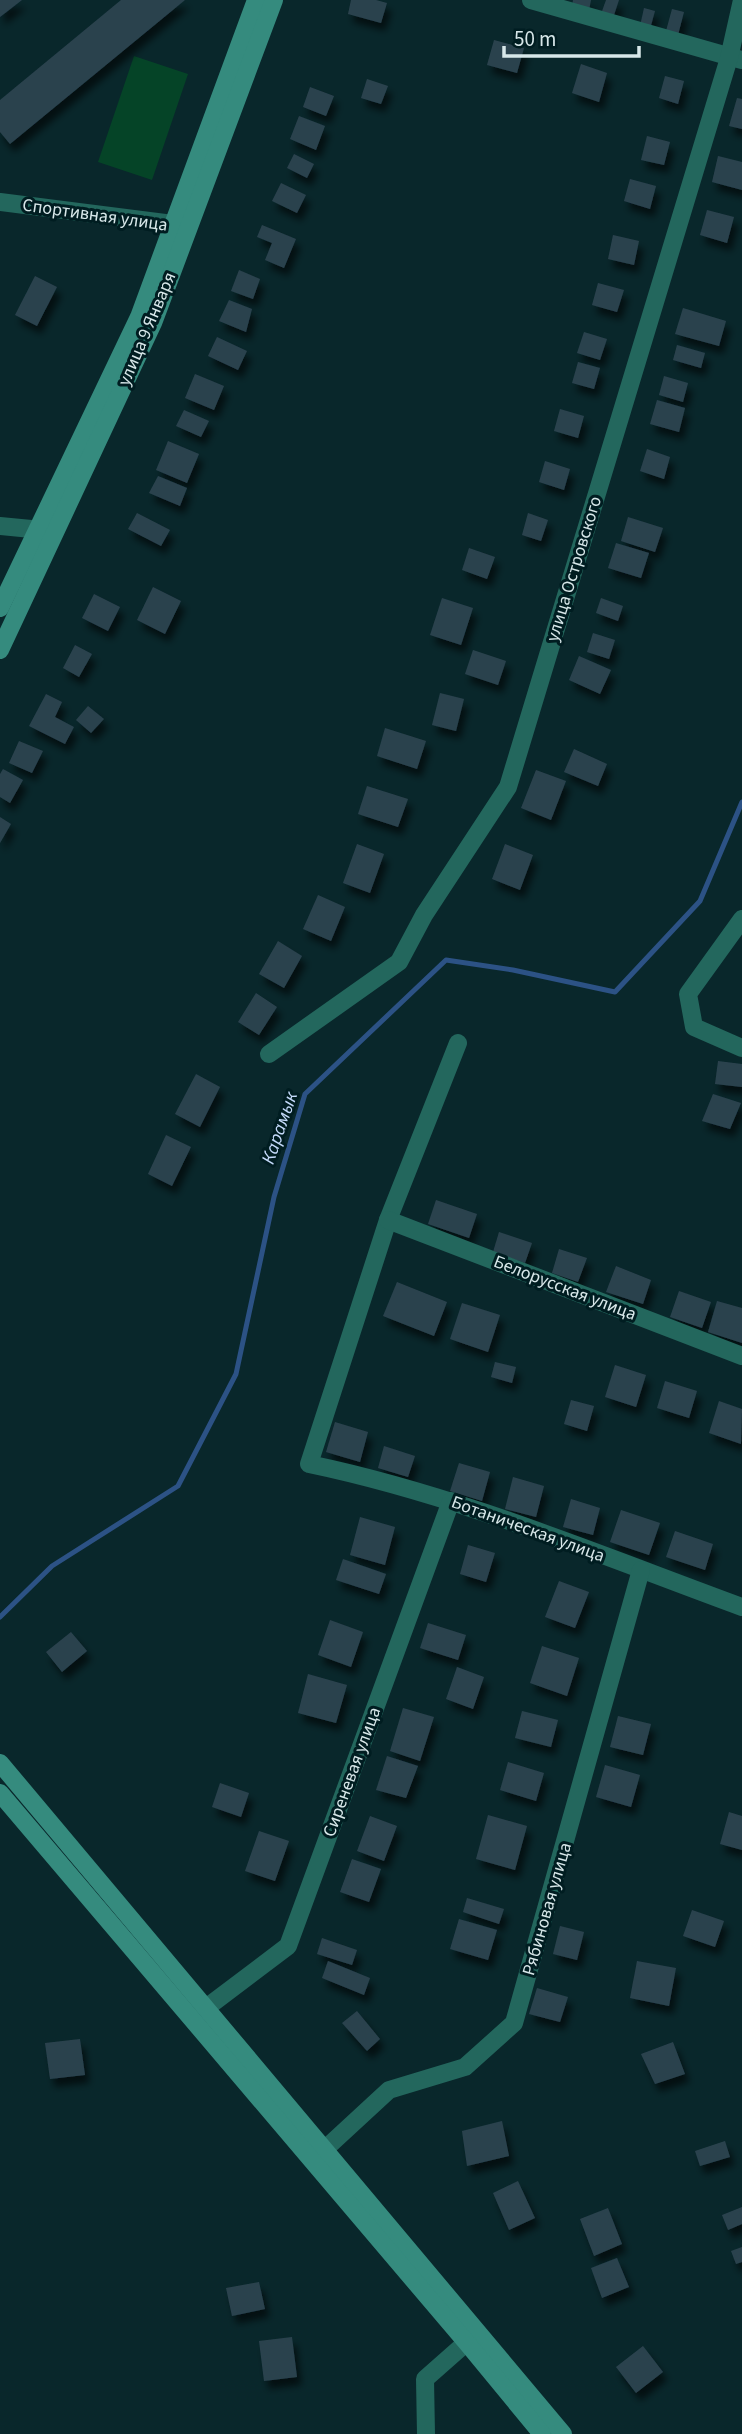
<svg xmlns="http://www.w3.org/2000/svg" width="742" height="2434" font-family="'Source Sans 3',sans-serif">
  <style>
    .green { fill: #054427 }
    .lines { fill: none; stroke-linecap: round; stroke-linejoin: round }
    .stream { stroke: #2c5285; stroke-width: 5 }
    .building { fill: #2b424e; filter: url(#shadow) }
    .minor { stroke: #23675d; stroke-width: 18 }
    .tertiary { stroke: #23675d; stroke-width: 18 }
    .secondary { stroke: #358b7e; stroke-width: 18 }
    .labels { text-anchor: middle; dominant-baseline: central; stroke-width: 6; stroke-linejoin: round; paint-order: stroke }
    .street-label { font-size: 18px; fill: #d7e7e9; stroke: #001d21 }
    .water-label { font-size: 19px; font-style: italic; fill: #c4dafa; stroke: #001d21 }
  </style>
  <defs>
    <filter id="shadow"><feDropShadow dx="4.5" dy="8" stdDeviation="3.5" flood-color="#0009"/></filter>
  </defs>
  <rect width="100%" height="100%" fill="#09272b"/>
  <path class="green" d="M134,56L188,74L152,180L98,162Z"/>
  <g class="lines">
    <path class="stream" d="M0,1617L52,1566L178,1486L236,1374L274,1197L305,1094L446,960L513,970L615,992L700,901L742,802"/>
  </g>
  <g class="building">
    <path d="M0,0H22L0,17Z"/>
    <path d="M121,0H185L10,144L0,132V100Z"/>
    <path d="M351,0H376L387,3L381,23L348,14Z"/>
    <path d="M573,0H591L589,10L572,6Z"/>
    <path d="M606,0H619L613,18L601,14Z"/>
    <path d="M644,8L655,11L650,29L640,26Z"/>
    <path d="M672,9L684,12L678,35L666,31Z"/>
    <path d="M494,40L524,48L517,73L487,65Z"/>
    <path d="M581,64L607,73L599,102L572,93Z"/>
    <path d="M665,76L684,81L678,104L659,98Z"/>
    <path d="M367,79L388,86L381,104L361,98Z"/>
    <path d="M310,87L334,96L326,116L303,107Z"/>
    <path d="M737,98L742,99V129L729,126Z"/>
    <path d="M299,116L325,126L316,150L290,139Z"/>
    <path d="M647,136L670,142L664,165L641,160Z"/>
    <path d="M294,154L314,164L307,178L287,168Z"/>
    <path d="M718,156L742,162V190L712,182Z"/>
    <path d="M630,179L656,186L650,209L624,201Z"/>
    <path d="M281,183L306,195L297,213L272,201Z"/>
    <path d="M707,210L734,217L727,243L700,235Z"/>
    <path d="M262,225L296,239L284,268L265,260L272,243L257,237Z"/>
    <path d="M613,235L639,241L634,265L608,259Z"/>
    <path d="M239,270L260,279L253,299L231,291Z"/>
    <path d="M35,276L57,287L37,326L15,315Z"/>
    <path d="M598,283L624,290L617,312L592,305Z"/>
    <path d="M229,300L252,309L246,332L219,321Z"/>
    <path d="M683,308L726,321L719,346L675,334Z"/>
    <path d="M584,332L607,339L600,360L577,353Z"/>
    <path d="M217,337L247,351L238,370L208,356Z"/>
    <path d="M677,345L705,353L701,368L673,360Z"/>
    <path d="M578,362L600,368L594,389L572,383Z"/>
    <path d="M195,374L224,386L214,410L185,398Z"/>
    <path d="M664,376L688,383L683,402L659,395Z"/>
    <path d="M657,400L685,408L679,432L650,424Z"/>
    <path d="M560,409L584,416L578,438L554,431Z"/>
    <path d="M184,410L209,421L201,437L176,426Z"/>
    <path d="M168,441L199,454L187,483L156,470Z"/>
    <path d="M647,449L670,457L664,479L640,471Z"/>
    <path d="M545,461L570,469L564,490L539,482Z"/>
    <path d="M158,476L187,488L180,506L149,493Z"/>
    <path d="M137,513L170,530L161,546L128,529Z"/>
    <path d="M528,513L548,520L541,541L522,535Z"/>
    <path d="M628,517L663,528L655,552L621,541Z"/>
    <path d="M616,543L649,553L641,578L608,568Z"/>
    <path d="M469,548L495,557L487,579L462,570Z"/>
    <path d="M153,587L181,601L165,634L137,620Z"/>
    <path d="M94,594L120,607L108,631L82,618Z"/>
    <path d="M442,598L473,608L461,645L430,635Z"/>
    <path d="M601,598L623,606L618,621L596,613Z"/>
    <path d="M593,633L615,640L609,659L587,652Z"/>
    <path d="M75,645L92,654L79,677L63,668Z"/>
    <path d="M473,650L506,661L498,685L465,674Z"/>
    <path d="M579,656L611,670L600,694L569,680Z"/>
    <path d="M440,693L464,699L456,731L432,725Z"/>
    <path d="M46,694L62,702L55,717L74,727L65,744L29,726Z"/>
    <path d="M88,706L104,719L91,733L76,720Z"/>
    <path d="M385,728L426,741L417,769L377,756Z"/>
    <path d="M19,741L43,751L32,773L9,763Z"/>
    <path d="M574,749L607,764L598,786L564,772Z"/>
    <path d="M3,769L23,780L10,803L0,797V774Z"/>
    <path d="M536,770L566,781L551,820L521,808Z"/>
    <path d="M367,786L408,799L398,827L358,814Z"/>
    <path d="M0,817L11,824L0,843Z"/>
    <path d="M357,844L384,854L370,893L343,883Z"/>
    <path d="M505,844L533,855L520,890L492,879Z"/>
    <path d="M318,895L345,907L331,941L303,929Z"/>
    <path d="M278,941L302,956L284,988L259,974Z"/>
    <path d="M256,993L277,1007L259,1035L238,1022Z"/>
    <path d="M718,1061L742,1064V1087L715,1084Z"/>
    <path d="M196,1074L220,1087L200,1127L175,1114Z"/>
    <path d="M713,1094L741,1103L730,1129L702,1121Z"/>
    <path d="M166,1135L191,1147L172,1186L148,1174Z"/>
    <path d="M436,1200L477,1214L469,1238L428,1224Z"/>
    <path d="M499,1232L532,1243L525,1263L493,1252Z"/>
    <path d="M559,1249L587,1258L578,1282L552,1273Z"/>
    <path d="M616,1266L651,1280L643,1304L606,1292Z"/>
    <path d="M397,1282L447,1302L434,1336L383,1316Z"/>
    <path d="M679,1291L711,1302L702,1328L670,1317Z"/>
    <path d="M717,1301L742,1308V1343L708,1332Z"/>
    <path d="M462,1303L500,1315L488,1352L450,1339Z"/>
    <path d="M495,1362L516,1367L512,1383L491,1377Z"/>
    <path d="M615,1365L646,1375L636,1407L605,1397Z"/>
    <path d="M665,1381L697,1391L689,1418L657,1408Z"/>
    <path d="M571,1400L594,1406L587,1431L564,1424Z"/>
    <path d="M719,1401L742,1409L741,1444L709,1433Z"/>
    <path d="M335,1422L368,1432L360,1462L326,1452Z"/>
    <path d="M384,1446L415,1456L408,1477L378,1468Z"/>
    <path d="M459,1463L490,1472L482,1501L450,1491Z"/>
    <path d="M513,1477L544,1486L536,1517L505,1509Z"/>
    <path d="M571,1499L600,1508L593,1535L563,1527Z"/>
    <path d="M621,1510L660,1523L649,1555L610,1542Z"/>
    <path d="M360,1517L395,1527L385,1565L350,1555Z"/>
    <path d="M675,1531L713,1544L705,1570L666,1557Z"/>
    <path d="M468,1545L495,1553L486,1582L460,1574Z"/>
    <path d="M343,1559L386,1574L379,1594L336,1580Z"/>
    <path d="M559,1581L589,1592L575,1628L545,1617Z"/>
    <path d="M330,1620L363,1632L351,1667L318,1655Z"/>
    <path d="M428,1623L466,1635L458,1660L420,1648Z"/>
    <path d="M71,1632L87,1651L62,1672L46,1652Z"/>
    <path d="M542,1646L579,1658L567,1696L530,1683Z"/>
    <path d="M457,1667L484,1677L473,1709L446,1699Z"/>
    <path d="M308,1674L347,1685L336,1723L298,1713Z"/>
    <path d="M403,1708L434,1717L420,1761L390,1751Z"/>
    <path d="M522,1711L558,1720L551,1747L515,1738Z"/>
    <path d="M618,1716L651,1724L643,1755L610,1747Z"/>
    <path d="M387,1756L418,1766L406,1798L376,1790Z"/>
    <path d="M508,1762L544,1773L536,1801L500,1790Z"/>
    <path d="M605,1765L640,1775L631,1807L596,1797Z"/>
    <path d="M220,1783L249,1793L241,1817L212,1807Z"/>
    <path d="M729,1812L742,1816V1850L720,1844Z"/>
    <path d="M488,1815L527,1826L515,1870L476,1859Z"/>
    <path d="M370,1816L397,1826L384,1861L357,1851Z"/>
    <path d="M259,1831L289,1841L275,1881L245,1871Z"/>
    <path d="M352,1859L381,1869L369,1902L340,1892Z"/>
    <path d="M467,1898L504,1909L499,1924L463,1912Z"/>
    <path d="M692,1910L724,1921L715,1947L683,1936Z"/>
    <path d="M459,1919L497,1930L488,1960L450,1949Z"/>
    <path d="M560,1926L584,1932L577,1960L553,1954Z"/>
    <path d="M322,1938L357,1950L352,1965L317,1954Z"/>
    <path d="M328,1961L370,1978L364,1995L322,1978Z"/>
    <path d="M637,1961L676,1968L669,2006L630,1998Z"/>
    <path d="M537,1988L568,1997L560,2022L529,2014Z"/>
    <path d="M357,2011L380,2039L367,2051L342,2023Z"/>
    <path d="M80,2039L85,2075L50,2079L45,2043Z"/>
    <path d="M673,2042L685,2074L655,2084L641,2054Z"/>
    <path d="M502,2121L509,2156L467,2166L462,2131Z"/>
    <path d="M725,2141L730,2157L700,2166L695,2151Z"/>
    <path d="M518,2181L535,2218L509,2230L493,2193Z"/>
    <path d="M742,2207V2224L728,2230L722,2215Z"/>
    <path d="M608,2208L622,2244L594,2256L580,2219Z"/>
    <path d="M742,2247V2262L736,2264L731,2251Z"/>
    <path d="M617,2258L629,2287L602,2298L591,2268Z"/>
    <path d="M259,2282L265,2309L232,2316L226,2288Z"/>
    <path d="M292,2337L297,2377L264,2381L259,2341Z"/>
    <path d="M643,2346L663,2372L636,2393L616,2367Z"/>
  </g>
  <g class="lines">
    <g class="minor">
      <path d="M531,0L742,60"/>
      <path d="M0,526L52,531"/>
      <path d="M742,919L688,994L694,1027L742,1048"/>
      <path d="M458,1043L388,1220L309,1464C458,1495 600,1555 742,1607"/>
      <path d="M269,1054L399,962L424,915L508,787L729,58L742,0"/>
      <path d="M388,1220L742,1356"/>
      <path d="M206,2008L288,1946L451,1501"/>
      <path d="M324,2150L389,2090L465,2067L514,2023L641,1570"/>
      <path d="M426,2434L425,2379L476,2334"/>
    </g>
    <path class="tertiary" d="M0,202L173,224L185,233"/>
    <g class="secondary">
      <path d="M0,608L139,317L256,0"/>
      <path d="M0,650L153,323L274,0"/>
      <path d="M0,1763L563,2434"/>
      <path d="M0,1793L467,2343L542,2434"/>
    </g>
  </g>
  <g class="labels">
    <g class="street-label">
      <text transform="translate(95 215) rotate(8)">Спортивная улица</text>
      <text transform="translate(147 329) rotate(-67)">улица 9 Января</text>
      <text transform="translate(574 569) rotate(-73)">улица Островского</text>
      <text transform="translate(565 1288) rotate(21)">Белорусская улица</text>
      <text transform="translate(528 1529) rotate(20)">Ботаническая улица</text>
      <text transform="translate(352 1772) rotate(-70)">Сиреневая улица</text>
      <text transform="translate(547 1909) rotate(-74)">Рябиновая улица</text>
    </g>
    <g class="water-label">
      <text transform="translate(280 1128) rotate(-71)">Карамык</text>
    </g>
  </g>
  <path d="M504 46v10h135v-10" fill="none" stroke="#d7e7e9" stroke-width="3.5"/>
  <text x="514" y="46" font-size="21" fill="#d7e7e9" stroke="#001d21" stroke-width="5" paint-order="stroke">50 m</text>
</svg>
